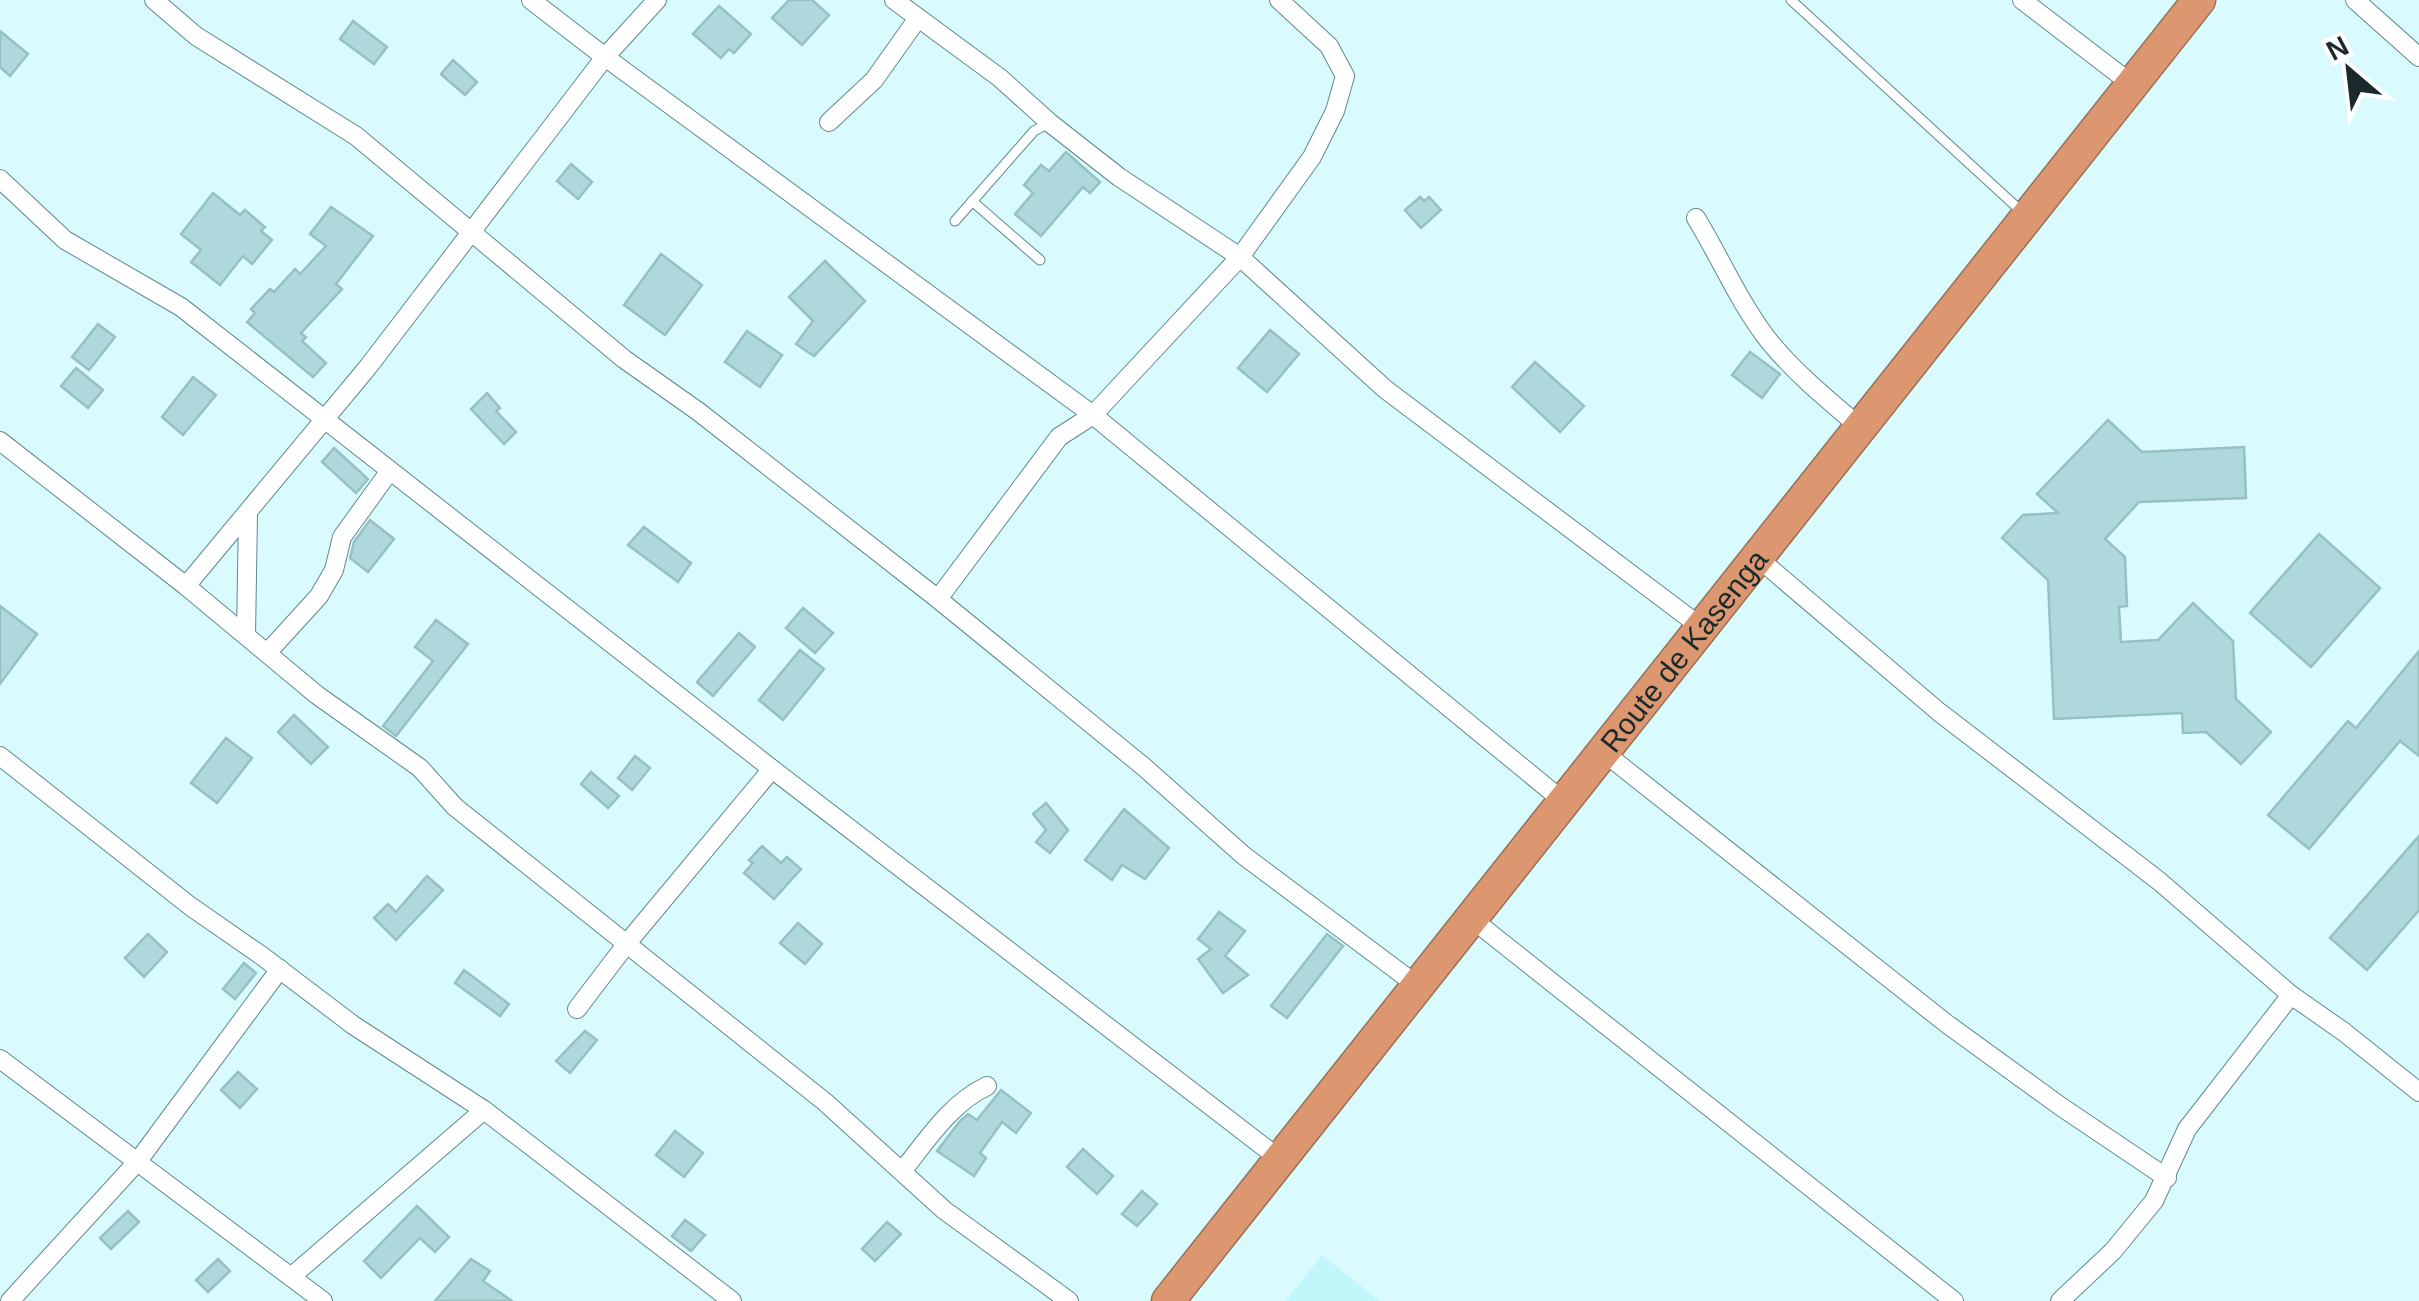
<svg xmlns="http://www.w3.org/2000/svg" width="2419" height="1301" font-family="Arial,sans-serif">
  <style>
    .built { fill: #c1f6fa }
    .building { fill: #aed8db; stroke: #97c0c3; stroke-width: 2.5 }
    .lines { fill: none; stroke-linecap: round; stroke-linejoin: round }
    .lane-casing { stroke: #61898c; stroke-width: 11 }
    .street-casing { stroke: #61898c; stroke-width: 20 }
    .highway-casing { stroke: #987158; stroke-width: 35 }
    .lane { stroke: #fff; stroke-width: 9 }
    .street { stroke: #fff; stroke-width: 18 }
    .highway { stroke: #dc9770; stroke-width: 32 }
    .labels { text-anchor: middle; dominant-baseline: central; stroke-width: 10; stroke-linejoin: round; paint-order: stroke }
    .street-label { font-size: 30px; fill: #1a2a2c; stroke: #fff }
  </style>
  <rect width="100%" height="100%" fill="#d9fbfe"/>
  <path class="built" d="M1322,1255L1380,1301H1286Z"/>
  <g class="building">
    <path d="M789,0H812L829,15L802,45L772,18Z"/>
    <path d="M719,6L751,34L734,53L729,49L721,58L693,34Z"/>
    <path d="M353,21L387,47L374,64L340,39Z"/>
    <path d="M0,31L28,54L10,76L0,67Z"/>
    <path d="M453,60L477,82L465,95L441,74Z"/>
    <path d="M1066,152L1100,182L1090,193L1083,187L1041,236L1015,214L1033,193L1024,185L1041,165L1049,171Z"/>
    <path d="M571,164L592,182L578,199L557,181Z"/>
    <path d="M213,193L240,215L245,210L265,227L261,231L272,240L252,264L243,256L220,285L191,262L201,250L181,234Z"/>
    <path d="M1420,197L1424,201L1429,197L1441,210L1421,228L1405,210Z"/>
    <path d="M331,207L373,236L336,284L342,289L301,333L306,337L302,341L326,363L313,377L247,322L255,313L251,309L270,289L274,292L295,269L300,274L326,246L310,234Z"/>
    <path d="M661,254L702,285L665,335L624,305Z"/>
    <path d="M825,261L865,301L814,356L796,344L813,321L789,297Z"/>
    <path d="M98,324L115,337L89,370L72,357Z"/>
    <path d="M1270,330L1299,354L1267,392L1238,368Z"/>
    <path d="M747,331L782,355L760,387L725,362Z"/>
    <path d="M1750,352L1780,374L1762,398L1732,375Z"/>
    <path d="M1535,362L1584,406L1560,432L1512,387Z"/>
    <path d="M76,368L103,390L88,408L61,386Z"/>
    <path d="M193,377L216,395L183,435L162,417Z"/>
    <path d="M487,393L500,408L496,411L516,432L504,444L471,409Z"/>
    <path d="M2108,420L2142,452L2244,447L2246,498L2139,502L2105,539L2125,557L2127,606L2119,607L2121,642L2158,640L2193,603L2233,641L2236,699L2271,732L2241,764L2206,732L2183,733L2182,713L2054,719L2048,580L2002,538L2023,515L2058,513L2037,494Z"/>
    <path d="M334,448L368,479L356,493L322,462Z"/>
    <path d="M370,520L394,539L368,572L350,558L354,542Z"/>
    <path d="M644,527L691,563L678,582L628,545Z"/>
    <path d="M2319,534L2380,588L2311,667L2250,613Z"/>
    <path d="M0,606L37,634L0,684Z"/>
    <path d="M803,608L833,633L815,653L786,628Z"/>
    <path d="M436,620L468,644L396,736L383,726L433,661L415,647Z"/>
    <path d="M739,633L755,647L713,696L697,682Z"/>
    <path d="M800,650L824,669L783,720L759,700Z"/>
    <path d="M2419,651V756L2400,741L2309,849L2268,815L2348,721L2356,728Z"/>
    <path d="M294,715L328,747L311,764L278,732Z"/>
    <path d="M226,738L252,758L217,803L191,783Z"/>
    <path d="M635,756L650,768L632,790L618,778Z"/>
    <path d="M591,772L619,796L608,808L581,784Z"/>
    <path d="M1046,803L1068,830L1050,853L1036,842L1046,830L1033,814Z"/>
    <path d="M1124,809L1169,848L1145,879L1122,865L1112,880L1085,860Z"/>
    <path d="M2419,836V910L2367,970L2330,938Z"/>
    <path d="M762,846L781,863L787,857L801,869L774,899L744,873L753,863L749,860Z"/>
    <path d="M427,876L443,890L396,940L374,918L388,904L396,912Z"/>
    <path d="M1219,912L1245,931L1225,956L1248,975L1223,993L1198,959L1211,949L1198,939Z"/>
    <path d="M798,923L822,944L805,964L780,943Z"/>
    <path d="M148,934L167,952L144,977L125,958Z"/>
    <path d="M1327,934L1343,946L1287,1018L1271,1006Z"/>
    <path d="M244,963L256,973L235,999L223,989Z"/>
    <path d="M464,970L509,1004L500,1016L455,983Z"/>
    <path d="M585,1031L597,1040L570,1073L556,1061Z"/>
    <path d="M238,1072L257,1089L240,1108L221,1090Z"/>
    <path d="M1001,1090L1031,1113L1016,1133L1002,1122L980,1153L986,1158L974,1176L937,1151L960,1121L968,1114L977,1120Z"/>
    <path d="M675,1131L703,1153L684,1177L656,1155Z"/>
    <path d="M1083,1149L1113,1176L1097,1194L1067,1167Z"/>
    <path d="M1142,1191L1157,1204L1137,1226L1122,1214Z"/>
    <path d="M417,1206L449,1237L435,1252L420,1238L381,1278L364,1261Z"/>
    <path d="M128,1211L139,1222L111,1249L100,1238Z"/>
    <path d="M685,1220L705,1235L691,1251L672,1236Z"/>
    <path d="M887,1222L901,1234L875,1261L862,1249Z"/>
    <path d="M218,1259L230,1271L208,1292L196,1280Z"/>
    <path d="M471,1259L490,1271L483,1281L512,1301H435Z"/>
  </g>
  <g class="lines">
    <g class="lane-casing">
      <g id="lane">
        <path d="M1791,0L2021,211"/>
        <path d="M972,201L1040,260"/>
        <path d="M955,221L1034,131L1049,123"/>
      </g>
    </g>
    <g class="street-casing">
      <g id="street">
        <path d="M154,0L196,36L356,136L624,359L699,412L938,599L1144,767L1243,855L1418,986"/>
        <path d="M657,0L605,57L1093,415L1563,801"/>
        <path d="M894,0L1000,78L1050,123L1119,177L1240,257L1385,389L1701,627"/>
        <path d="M2022,0L2133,85"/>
        <path d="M2355,0L2419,57"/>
        <path d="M829,122L874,80L918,18"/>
        <path d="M0,179L65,240L181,307L772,769L1281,1160"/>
        <path d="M1696,218C1721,259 1740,304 1769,341C1796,374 1828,400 1861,428"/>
        <path d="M0,441L186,586L317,695L420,768L455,807L825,1102L944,1210L1069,1301"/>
        <path d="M1758,558L1939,712L2159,881L2291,995L2344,1032L2419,1092"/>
        <path d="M186,586L368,367L605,57L531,0"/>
        <path d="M938,599L1059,437L1093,415L1240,257L1312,157L1335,111L1345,76L1329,46L1279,0"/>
        <path d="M246,635L248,514"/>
        <path d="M267,653L319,596L334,570L342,537L389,472"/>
        <path d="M1602,751L1947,1024L2060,1106L2167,1178"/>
        <path d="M0,756L190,906L262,956L353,1025L484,1110L732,1301"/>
        <path d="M1472,919L1954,1301"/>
        <path d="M577,1009L628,942L772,769"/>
        <path d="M0,1059L323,1301"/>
        <path d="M903,1170C928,1139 951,1103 987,1086"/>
        <path d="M292,1276L484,1110"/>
        <path d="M10,1301L138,1161L280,969"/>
        <path d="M2060,1301L2113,1251L2154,1201L2187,1129L2291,995"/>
      </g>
    </g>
    <g class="highway-casing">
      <g id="highway">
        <path id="s1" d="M1168,1301L2199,0"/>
      </g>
    </g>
    <use href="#lane" class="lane"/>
    <use href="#street" class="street"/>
    <use href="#highway" class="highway"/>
  </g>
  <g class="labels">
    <g class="street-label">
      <text stroke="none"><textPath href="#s1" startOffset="830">Route de Kasenga</textPath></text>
    </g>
  </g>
  <g transform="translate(2349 70) rotate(332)" stroke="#ffffff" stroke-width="8" paint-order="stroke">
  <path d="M0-8L18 38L0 25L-18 38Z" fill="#1a2a2c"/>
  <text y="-15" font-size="28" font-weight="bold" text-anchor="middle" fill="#1a2a2c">N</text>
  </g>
</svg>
